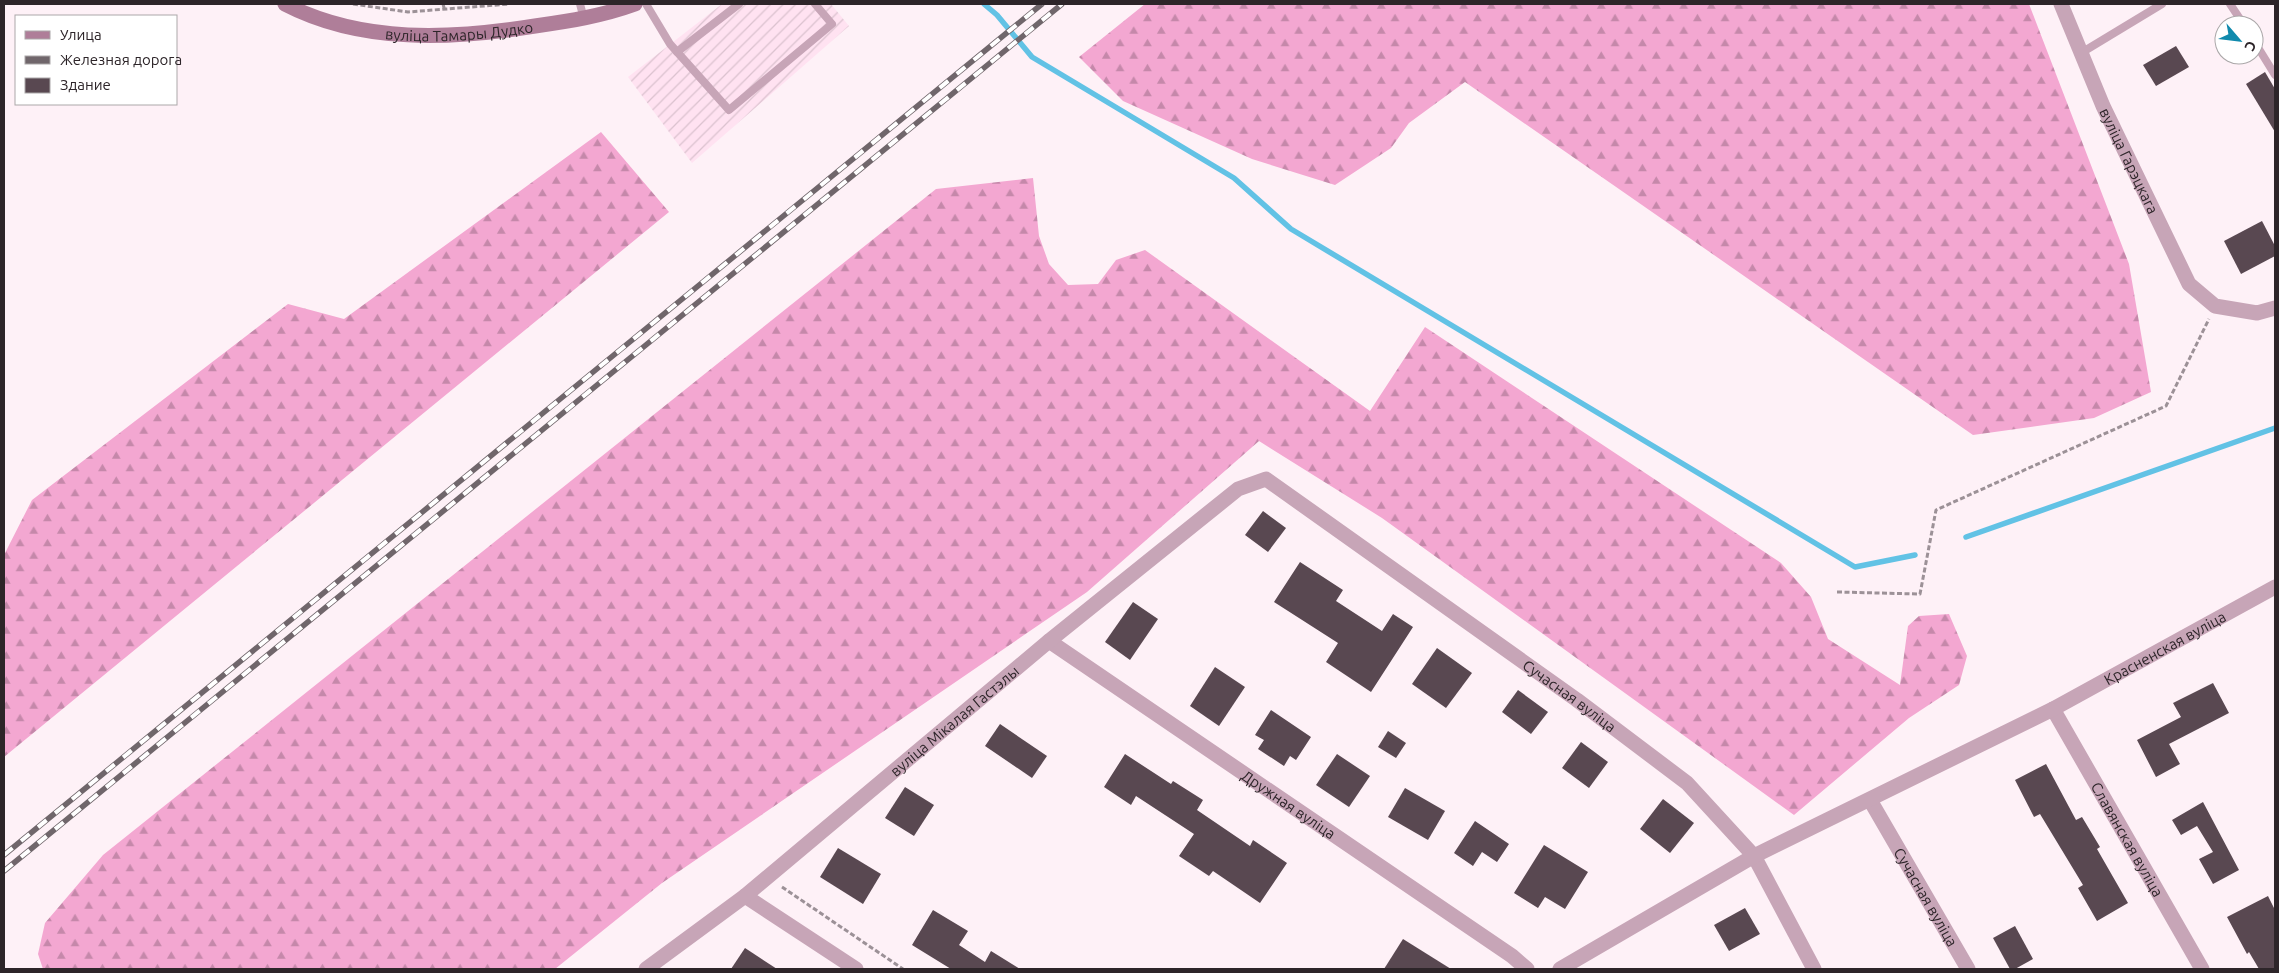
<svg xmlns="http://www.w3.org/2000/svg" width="2279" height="973" font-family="Ubuntu,sans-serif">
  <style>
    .industrial { fill: url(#industrial-furrows) }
    .forest { fill: url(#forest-firs) }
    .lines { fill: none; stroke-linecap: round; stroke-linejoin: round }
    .stream { stroke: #62c2e5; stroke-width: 5.5 }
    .building { fill: #594851 }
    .path { stroke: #9c9197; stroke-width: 3; stroke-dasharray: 5 2.5; stroke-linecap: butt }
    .lane { stroke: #c7a5b7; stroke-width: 8 }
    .street { stroke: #c7a5b7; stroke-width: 15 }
    .secondary { stroke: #af7e99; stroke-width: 15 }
    .rail-casing { stroke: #70666b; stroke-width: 5.5 }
    .rail { stroke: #fff; stroke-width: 4; stroke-dasharray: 11; stroke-linecap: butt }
    .labels { text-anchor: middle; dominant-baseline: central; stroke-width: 5; stroke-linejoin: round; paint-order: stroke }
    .street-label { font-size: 15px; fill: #2d2529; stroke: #fff }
  </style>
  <defs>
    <pattern id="industrial-furrows" width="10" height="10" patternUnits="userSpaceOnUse" patternTransform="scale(1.25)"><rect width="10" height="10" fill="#ffe2f1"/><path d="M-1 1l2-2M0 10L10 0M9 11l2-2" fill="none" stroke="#dbc2cf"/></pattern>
    <pattern id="forest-firs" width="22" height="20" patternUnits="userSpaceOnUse" patternTransform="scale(1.25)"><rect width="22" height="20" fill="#f3a7d1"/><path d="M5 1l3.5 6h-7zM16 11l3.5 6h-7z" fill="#c588aa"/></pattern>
  </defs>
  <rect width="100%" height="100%" fill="#fef1f7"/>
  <path class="industrial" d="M722,4H831L849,26L692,163L628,77Z"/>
  <g class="forest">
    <path d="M1145,4H2029L2129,264L2151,392L2094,418L1973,435L1465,82L1409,123L1391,148L1335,185L1252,159L1123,101L1079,57Z"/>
    <path d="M601,132L669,212L4,757V555L32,500L288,304L344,319Z"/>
    <path d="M1033,178L1039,236L1049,264L1068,285L1098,284L1116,260L1145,250L1370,411L1425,327L1781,563L1811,597L1828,639L1900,685L1908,626L1919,616L1949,614L1967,656L1959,685L1909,718L1794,815L1382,518L1259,441L1087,592L662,883L555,969H43L38,954L45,923L103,855L936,189Z"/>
  </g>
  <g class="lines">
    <g class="stream">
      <path d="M984,4L997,15L1032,57L1234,178L1291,229L1855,567L1915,555"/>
      <path d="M1966,537L2275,428"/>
    </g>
  </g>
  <g class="building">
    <path d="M2176,46L2189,67L2156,86L2143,65Z"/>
    <path d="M2265,72L2275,89V132L2246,84Z"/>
    <path d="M2262,221L2275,246V256L2241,274L2224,241Z"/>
    <path d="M1263,511L1286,528L1268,552L1245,535Z"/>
    <path d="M1300,562L1343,590L1336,601L1382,631L1393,614L1413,627L1371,692L1326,662L1338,643L1274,602Z"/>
    <path d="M1133,602L1158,619L1130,660L1105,642Z"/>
    <path d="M1437,648L1472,673L1446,708L1412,684Z"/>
    <path d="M1215,667L1245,687L1219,726L1190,706Z"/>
    <path d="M2213,683L2229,713L2169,744L2180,764L2156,777L2137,740L2181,717L2173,703Z"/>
    <path d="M1518,690L1548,712L1531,734L1502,712Z"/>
    <path d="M1271,710L1311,737L1296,760L1290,756L1284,766L1258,749L1264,740L1255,735Z"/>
    <path d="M1000,724L1047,756L1032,778L985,746Z"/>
    <path d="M1388,731L1406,743L1396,758L1378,747Z"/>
    <path d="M1581,742L1608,762L1589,788L1562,768Z"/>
    <path d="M1125,754L1171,784L1173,781L1203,800L1197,810L1250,846L1253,840L1287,863L1260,903L1213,871L1209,876L1179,856L1194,834L1136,796L1131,805L1104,787Z"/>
    <path d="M1337,754L1370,776L1349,807L1316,785Z"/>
    <path d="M2046,764L2076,820L2082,817L2100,847L2097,849L2128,903L2097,921L2078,888L2083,885L2040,814L2034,817L2015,780Z"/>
    <path d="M905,787L934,805L914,836L885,818Z"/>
    <path d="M1405,788L1445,811L1428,840L1388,817Z"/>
    <path d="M1663,799L1694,823L1670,853L1640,829Z"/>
    <path d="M2203,802L2239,870L2213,884L2199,859L2213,852L2197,826L2181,835L2172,820Z"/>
    <path d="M1475,821L1509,844L1497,862L1482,852L1473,866L1454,853Z"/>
    <path d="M1544,845L1588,872L1565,909L1545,897L1538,908L1514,893Z"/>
    <path d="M838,848L881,874L863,904L820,877Z"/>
    <path d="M2268,896L2275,910V969H2259L2249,952L2247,954L2227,917Z"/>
    <path d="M1745,908L1760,934L1729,951L1714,925Z"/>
    <path d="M933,910L968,931L959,945L985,962L991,951L1020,969H951L912,945Z"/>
    <path d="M2015,926L2033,959L2015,969H2010L1993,938Z"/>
    <path d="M1403,939L1451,969H1384Z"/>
    <path d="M745,948L777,969H731Z"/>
  </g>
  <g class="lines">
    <g class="path">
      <path d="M353,4L408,12L509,4"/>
      <path d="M443,4L445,11"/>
      <path d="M1837,592L1920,594L1936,510L2166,406L2209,319"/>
      <path d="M782,887L903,969"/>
    </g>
    <g class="lane">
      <path d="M580,4L584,19"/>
      <path d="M646,4L670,44L729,110L832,24L815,4"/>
      <path d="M2230,4L2244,25"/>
      <path d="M2254,41L2275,75"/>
      <path d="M677,52L739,4"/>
      <path d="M2081,53L2162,4"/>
    </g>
    <g class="street">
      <path id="s1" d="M2061,4L2103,106L2189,284L2215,306L2257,313L2275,308"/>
      <path id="s2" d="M1049,641L1512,956L1527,969"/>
      <path id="s3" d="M2053,709L2202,969"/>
      <path id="s4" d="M1870,800L1968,969"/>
      <path d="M745,896L856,969"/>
      <path id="s5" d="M646,969L745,896L1049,641L1238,489L1266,479L1577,700L1687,783L1754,856L1814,969"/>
      <path id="s6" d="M1560,969L1754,856L2053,709L2275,587"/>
    </g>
    <path class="secondary" id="s7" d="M285,4C362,44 452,39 535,26C570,21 602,16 635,4"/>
    <g class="rail-casing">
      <g id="rail">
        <path d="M4,855L1042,4"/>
        <path d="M4,871L1062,4"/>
      </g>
    </g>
    <use href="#rail" class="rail"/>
  </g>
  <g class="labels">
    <g class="street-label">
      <text stroke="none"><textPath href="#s7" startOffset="179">вуліца Тамары Дудко</textPath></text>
      <text stroke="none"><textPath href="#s1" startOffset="171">вуліца Гарэцкага</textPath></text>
      <text stroke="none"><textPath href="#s6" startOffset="685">Красненская вуліца</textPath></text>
      <text stroke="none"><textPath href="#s5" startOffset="1165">Сучасная вуліца</textPath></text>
      <text stroke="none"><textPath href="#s5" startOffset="396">вуліца Мікалая Гастэлы</textPath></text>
      <text stroke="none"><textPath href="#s2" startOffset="290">Дружная вуліца</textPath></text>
      <text stroke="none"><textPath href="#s3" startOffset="150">Славянская вуліца</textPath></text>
      <text stroke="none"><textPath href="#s4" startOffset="112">Сучасная вуліца</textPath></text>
    </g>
  </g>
  <rect width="2279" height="973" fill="none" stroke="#2d2529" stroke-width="10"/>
  <rect x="15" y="15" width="162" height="90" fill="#ffffff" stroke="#aba8a9"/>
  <rect x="25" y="31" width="25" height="8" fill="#af7e99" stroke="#aba8a9"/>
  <text x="60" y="40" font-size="15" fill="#2d2529">Улица</text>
  <rect x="25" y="56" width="25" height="8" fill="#70666b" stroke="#aba8a9"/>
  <text x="60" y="65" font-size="15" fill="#2d2529">Железная дорога</text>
  <rect x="25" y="78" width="25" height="15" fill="#594851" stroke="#aba8a9"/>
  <text x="60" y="90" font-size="15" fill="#2d2529">Здание</text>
  <g transform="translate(2239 40) rotate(118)"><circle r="24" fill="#ffffff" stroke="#aba8a9"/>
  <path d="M0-4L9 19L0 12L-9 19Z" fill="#108aad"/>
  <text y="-8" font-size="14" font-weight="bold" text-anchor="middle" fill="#2d2529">С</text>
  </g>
</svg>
